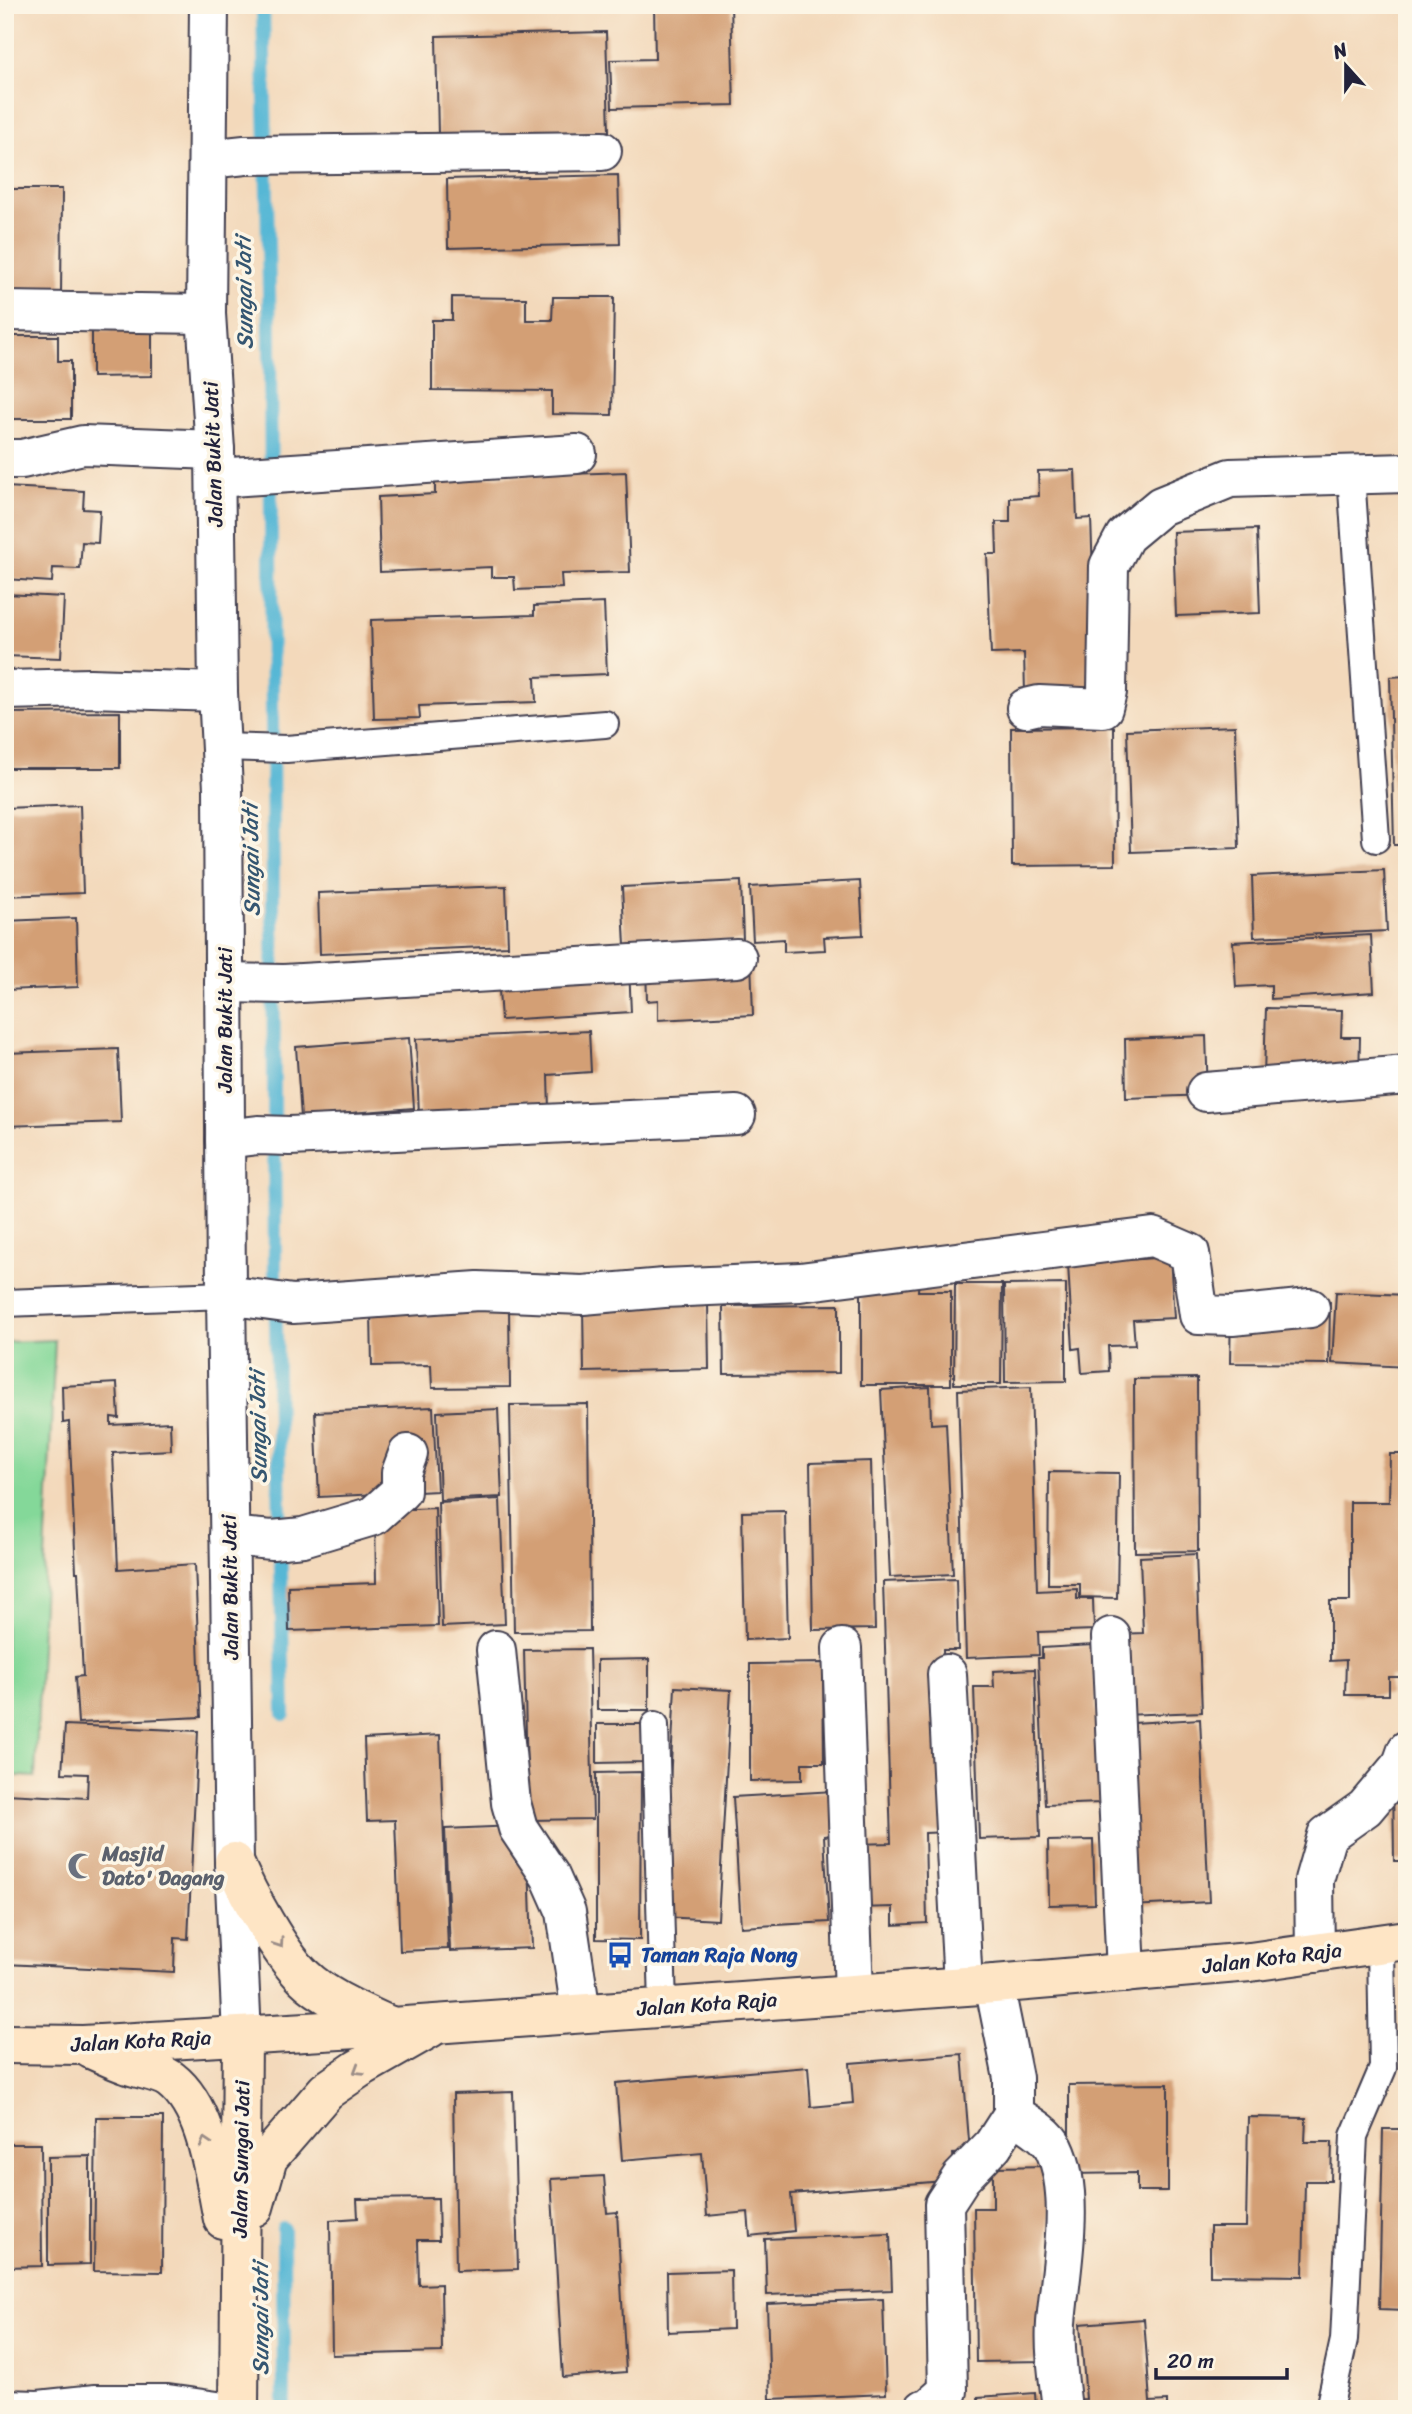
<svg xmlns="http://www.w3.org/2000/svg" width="1412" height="2414" font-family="Sriracha,sans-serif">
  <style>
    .green { fill: #84d899; stroke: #537d6a; stroke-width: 2 }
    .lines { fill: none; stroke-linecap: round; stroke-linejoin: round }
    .stream { stroke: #57b7d5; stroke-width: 14 }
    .building { fill: #d39f75 }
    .service-casing { stroke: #413d4e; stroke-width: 30 }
    .minor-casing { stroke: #413d4e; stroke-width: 42 }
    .tertiary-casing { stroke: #413d4e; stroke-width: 42 }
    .secondary-casing { stroke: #413d4e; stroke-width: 42 }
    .service { stroke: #fff; stroke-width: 26 }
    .minor { stroke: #fff; stroke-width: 38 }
    .tertiary { stroke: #fff; stroke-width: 38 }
    .secondary { stroke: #fee5c5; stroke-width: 38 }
    .oneway { stroke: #9b8d87 }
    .labels { text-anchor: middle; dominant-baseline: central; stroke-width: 7; stroke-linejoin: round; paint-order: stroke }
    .street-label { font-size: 21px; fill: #22223b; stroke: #fcf5e5 }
    .worship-label { font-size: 21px; font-weight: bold; fill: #5b616d; stroke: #fcf5e5; text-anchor: start }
    .transit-label { font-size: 21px; font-weight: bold; fill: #164399; stroke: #fcf5e5; text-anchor: start }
    .water-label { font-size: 23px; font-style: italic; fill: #355671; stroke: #fcf5e5 }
  </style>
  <rect width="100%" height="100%" fill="#fcf5e5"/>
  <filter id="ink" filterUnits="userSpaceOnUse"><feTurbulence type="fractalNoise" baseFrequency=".0143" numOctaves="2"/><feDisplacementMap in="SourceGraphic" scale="14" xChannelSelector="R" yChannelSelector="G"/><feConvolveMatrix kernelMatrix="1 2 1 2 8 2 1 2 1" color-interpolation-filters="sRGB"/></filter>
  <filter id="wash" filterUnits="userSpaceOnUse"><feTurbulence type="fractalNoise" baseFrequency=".00686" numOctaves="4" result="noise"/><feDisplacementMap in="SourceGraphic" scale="28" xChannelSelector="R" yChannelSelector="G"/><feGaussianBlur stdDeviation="1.57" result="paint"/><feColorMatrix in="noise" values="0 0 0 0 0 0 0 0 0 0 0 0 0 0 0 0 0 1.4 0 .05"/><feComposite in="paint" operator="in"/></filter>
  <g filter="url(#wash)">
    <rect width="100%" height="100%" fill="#f3d9bb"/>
    <path class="green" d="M55,1340L35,1777L5,1775V1342Z"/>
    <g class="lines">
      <g class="stream">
        <path d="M263,5L270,337L275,1280L284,1714"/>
        <path d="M283,2229L284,2409"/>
      </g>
    </g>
    <g id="blocks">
      <g class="building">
        <path d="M654,5H731L734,105L612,108L610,60L655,59Z"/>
        <path d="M606,32L609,131L438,136L436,36Z"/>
        <path d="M618,175L620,244L448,248L447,179Z"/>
        <path d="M5,189H62L61,296H5Z"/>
        <path d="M452,297L526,298V320H552L553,297H614L612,415L552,414V391L432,390V320H452Z"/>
        <path d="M92,330L152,331V376L92,377Z"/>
        <path d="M5,336H58V361H71V419H5Z"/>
        <path d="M1075,470L1077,519L1091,518L1097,690L1025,693L1024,653L991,654L987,554H997L996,522H1010V498L1039,496L1038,471Z"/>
        <path d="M626,472L630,572L561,574L562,588L515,590L514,577H491V567L380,572L378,497L435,494V479Z"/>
        <path d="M5,487L84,491L83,509L100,510L98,543L82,542L80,569L53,568L52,582L5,579Z"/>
        <path d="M1257,529L1260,613L1176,616L1173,532Z"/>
        <path d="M5,594L64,597L61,658L5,656Z"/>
        <path d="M604,603L607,674L535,677L536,702L419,706L420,718L374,719L371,620L534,615V606Z"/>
        <path d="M1407,676V845H1394L1390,677Z"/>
        <path d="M120,712V768H5V713Z"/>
        <path d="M1235,726L1239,848L1131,852L1127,730Z"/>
        <path d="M1114,727L1115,865L1012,866L1011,728Z"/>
        <path d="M80,805L83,893L5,896V808Z"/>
        <path d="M1384,870L1387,931L1254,937L1252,876Z"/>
        <path d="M741,881L743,940L625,946L622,887Z"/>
        <path d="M860,881L863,935L824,937L825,950L784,952V939L753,941L750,887Z"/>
        <path d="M506,886L508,946L320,954L318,893Z"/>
        <path d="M76,918L78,987L5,990V921Z"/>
        <path d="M1371,935L1374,992L1271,999V985L1236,987L1233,942Z"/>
        <path d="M751,959L753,1015L658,1020V1000L647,1001L646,965Z"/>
        <path d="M629,967L631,1012L501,1020L498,975Z"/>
        <path d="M1266,1008L1342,1010L1341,1037H1360L1359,1077L1264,1076Z"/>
        <path d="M589,1031L591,1072L548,1075L549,1110L419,1116L416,1039Z"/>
        <path d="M1206,1036L1208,1095L1126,1098L1125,1039Z"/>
        <path d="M409,1038L414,1108L301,1117L296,1047Z"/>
        <path d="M118,1049L121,1122L5,1126V1053Z"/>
        <path d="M1170,1257L1174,1318L1133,1320L1135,1345L1108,1346L1109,1371L1082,1373L1080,1348L1073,1349L1068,1264Z"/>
        <path d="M861,1276H919L918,1291H951V1385H861Z"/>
        <path d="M955,1284H1002L1001,1384H954Z"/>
        <path d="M1066,1284V1381L1005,1382L1004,1285Z"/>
        <path d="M1336,1292L1407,1295V1367L1332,1363Z"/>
        <path d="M1284,1301L1330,1302L1329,1364L1230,1363L1231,1307Z"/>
        <path d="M708,1302L709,1369L584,1372L583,1306Z"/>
        <path d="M839,1305V1373L724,1374L723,1306Z"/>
        <path d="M509,1308L510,1387L432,1388L431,1365L372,1366L371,1311Z"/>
        <path d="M1197,1378L1198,1551L1135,1552L1134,1379Z"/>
        <path d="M117,1383L119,1418L111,1417V1425L170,1422L171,1450L113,1453L118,1569L195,1564L201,1717L78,1723L75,1677L83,1676L78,1572H76L69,1422L63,1423L62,1386Z"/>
        <path d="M930,1387L931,1424L946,1423L953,1574L890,1577L881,1390Z"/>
        <path d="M1031,1387L1037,1591L1077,1589V1599H1093L1094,1630L1038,1632L1039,1655L966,1658L958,1390Z"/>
        <path d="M588,1404L590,1631L514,1632L510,1405Z"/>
        <path d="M433,1407L437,1491L319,1497L315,1412Z"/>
        <path d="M498,1409L502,1497L440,1500L437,1412Z"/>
        <path d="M1390,1454H1407L1405,1677H1389V1695H1345L1346,1660L1330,1661V1601H1350V1502H1389Z"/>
        <path d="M871,1461L875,1629L813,1630L810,1463Z"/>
        <path d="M1049,1472L1119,1473L1117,1598L1080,1597V1584H1048Z"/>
        <path d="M500,1499L505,1624L442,1627L438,1502Z"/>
        <path d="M435,1508L438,1626L289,1631L288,1586L376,1583L375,1511Z"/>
        <path d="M785,1511L788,1638L745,1640L742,1512Z"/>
        <path d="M1196,1554L1202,1712L1123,1715L1120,1634L1143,1633L1140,1557Z"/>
        <path d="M956,1579L958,1650H943L948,1832L925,1833L927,1923L893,1925V1907L857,1908L855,1844L891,1843L883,1582Z"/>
        <path d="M1093,1645L1101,1803L1045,1805L1038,1658H1042V1648Z"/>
        <path d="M589,1649L593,1819L528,1820L524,1650Z"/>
        <path d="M649,1659V1710H597V1660Z"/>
        <path d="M823,1663L824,1763H802V1780L750,1781V1664Z"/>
        <path d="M1035,1669L1040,1837L979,1839L974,1687H994L993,1671Z"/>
        <path d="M675,1687L731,1690L718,1920L663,1917Z"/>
        <path d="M1200,1719L1209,1902L1130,1906L1133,1723Z"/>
        <path d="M597,1724H642L643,1762L597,1763Z"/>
        <path d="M65,1725L198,1731L188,1939L175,1938L174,1972L5,1964V1794L87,1798L88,1774L62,1773Z"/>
        <path d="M440,1735L448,1949L400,1951L395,1820L367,1821L364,1739Z"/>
        <path d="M641,1772L640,1940L596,1939V1773Z"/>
        <path d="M1393,1773H1407V1861H1394Z"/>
        <path d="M834,1791L836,1835L824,1836L829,1922L741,1927L733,1797Z"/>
        <path d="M515,1826L516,1862H529L532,1948L450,1951L445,1829Z"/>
        <path d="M1093,1840L1095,1904L1049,1905L1048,1841Z"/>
        <path d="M962,2054L970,2153L953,2154L955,2180L791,2194L794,2231L750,2236L748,2212L707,2216L702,2153L622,2160L616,2083L808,2067L811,2107L853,2103L850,2063Z"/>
        <path d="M1168,2084V2191H1137V2173L1069,2174V2085Z"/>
        <path d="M513,2092L518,2269L456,2271L453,2094Z"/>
        <path d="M96,2117H163L162,2272L94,2271Z"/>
        <path d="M1248,2117L1306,2118L1305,2142H1332L1331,2181H1305L1303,2276L1210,2275V2227H1246Z"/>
        <path d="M1383,2129H1407V2310L1379,2309Z"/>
        <path d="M5,2144H41L42,2266L5,2267Z"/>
        <path d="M90,2156V2264L48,2265V2157Z"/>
        <path d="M1048,2166L1049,2361L976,2362L974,2208H993V2167Z"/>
        <path d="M604,2176L607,2213L617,2212L626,2372L563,2377L551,2179Z"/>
        <path d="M438,2198L439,2240H418L419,2285L441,2284L442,2352L332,2355L330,2220L358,2218L357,2199Z"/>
        <path d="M890,2234L892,2290L767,2295L765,2239Z"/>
        <path d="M731,2270L732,2329L668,2332L667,2272Z"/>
        <path d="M883,2299L886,2394L770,2399L767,2304Z"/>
        <path d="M1144,2319L1150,2402L1167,2401V2409H1069L1068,2400L1086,2399L1080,2324Z"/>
        <path d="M1035,2393L1036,2409H979L978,2397Z"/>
        <path d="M1338,2404L1384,2407V2409H1338Z"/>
      </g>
    </g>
  </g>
  <g filter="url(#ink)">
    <use href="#blocks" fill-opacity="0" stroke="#413d4e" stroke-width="2"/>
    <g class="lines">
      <g class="service-casing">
        <g id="service">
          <path d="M1351,475L1376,839"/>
          <path d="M221,747L286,749L605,724"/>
          <path d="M5,1303L226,1295"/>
          <path d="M655,1725L663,2007"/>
          <path d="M5,2403L38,2404L95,2398H168L239,2408"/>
          <path d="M1329,2409L1344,2340L1354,2136L1383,2068L1381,1944"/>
        </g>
      </g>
      <g class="minor-casing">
        <g id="minor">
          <path d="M208,159L245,155L602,151"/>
          <path d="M5,311L206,314"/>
          <path d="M5,459H22L83,445L215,450"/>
          <path d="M216,478L577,454"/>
          <path d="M5,690L90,688L218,692"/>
          <path d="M1026,708L1039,705L1103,708L1107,692L1109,566L1125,536L1161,506L1230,478L1407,473"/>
          <path d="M224,983L284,984L737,958"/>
          <path d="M1206,1092L1407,1075"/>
          <path d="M225,1139L258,1135L290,1136L736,1115"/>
          <path d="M226,1295L293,1304L478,1291L583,1295L664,1288L800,1282L1153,1237L1190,1253L1199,1315L1232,1316L1310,1308"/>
          <path d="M229,1536L272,1540L303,1537L373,1516L401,1491V1473L408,1454"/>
          <path d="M1111,1637L1126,1973"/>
          <path d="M842,1648L854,1994"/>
          <path d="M496,1650L511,1803L518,1828L550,1876L566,1912L581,2013"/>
          <path d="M947,1674L963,1986"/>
          <path d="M1315,1953L1314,1880L1327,1835L1365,1808L1402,1764L1407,1750"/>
          <path d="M1013,2114C1027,2123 1047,2133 1054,2148C1077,2195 1060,2272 1056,2323C1054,2351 1059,2381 1062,2409"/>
          <path d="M924,2409L929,2408L948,2391L944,2204L961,2178L993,2145L1013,2114V2078L994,1984"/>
        </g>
      </g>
      <g class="tertiary-casing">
        <path id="tertiary" d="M209,5L206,314L215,450L218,692L223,789L226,1295L234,1862L242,2036"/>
      </g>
      <g class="secondary-casing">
        <g id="secondary">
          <path d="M234,1862C247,1893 280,1954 304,1977C324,1997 362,2013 388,2025"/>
          <path d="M5,2044L83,2045L392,2027L994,1984L1250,1962L1407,1940"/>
          <path d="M91,2049C103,2054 114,2060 126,2064C140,2070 160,2071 171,2080C208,2109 214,2177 223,2219"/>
          <path d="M254,2207L268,2158L326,2091L358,2069L430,2028"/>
          <path d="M239,2409L242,2036"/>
        </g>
      </g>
      <use href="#service" class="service"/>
      <use href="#minor" class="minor"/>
      <use href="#tertiary" class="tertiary"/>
      <use href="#secondary" class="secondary"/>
    </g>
    <defs><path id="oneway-chevron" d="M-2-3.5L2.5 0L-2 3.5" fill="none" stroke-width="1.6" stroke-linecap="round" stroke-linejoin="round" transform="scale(1.75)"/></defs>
    <g class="oneway">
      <use href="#oneway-chevron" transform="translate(279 1943) rotate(56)"/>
      <use href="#oneway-chevron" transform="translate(358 2070) rotate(148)"/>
      <use href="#oneway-chevron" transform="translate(205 2142) rotate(-108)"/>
    </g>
  </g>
  <defs>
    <g id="mosque-bare" transform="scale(2.1)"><path d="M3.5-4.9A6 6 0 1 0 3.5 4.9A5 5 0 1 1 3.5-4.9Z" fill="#6b7280" stroke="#fcf5e5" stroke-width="2.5" paint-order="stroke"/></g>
    <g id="bus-bare" transform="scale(2.1)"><path d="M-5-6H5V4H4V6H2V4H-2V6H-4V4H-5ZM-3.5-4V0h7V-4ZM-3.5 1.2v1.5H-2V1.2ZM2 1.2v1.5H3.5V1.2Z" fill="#1a4fb4" stroke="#fcf5e5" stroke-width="2.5" paint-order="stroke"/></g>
  </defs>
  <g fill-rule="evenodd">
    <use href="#mosque-bare" x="81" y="1866"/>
    <use href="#bus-bare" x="620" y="1955"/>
  </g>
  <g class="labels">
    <g class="street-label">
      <text transform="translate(213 454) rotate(-92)">Jalan Bukit Jati</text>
      <text transform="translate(225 1020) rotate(-90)">Jalan Bukit Jati</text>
      <text transform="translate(230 1587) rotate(-91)">Jalan Bukit Jati</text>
      <text transform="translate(1272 1958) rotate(-7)">Jalan Kota Raja</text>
      <text transform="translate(707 2004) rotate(-4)">Jalan Kota Raja</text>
      <text transform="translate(141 2041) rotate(-3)">Jalan Kota Raja</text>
      <text transform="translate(241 2159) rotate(-89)">Jalan Sungai Jati</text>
    </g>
    <g class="worship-label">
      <text x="102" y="1854">Masjid<tspan x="102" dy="24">Dato' Dagang</tspan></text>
    </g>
    <g class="transit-label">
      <text x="641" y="1955">Taman Raja Nong</text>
    </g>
    <g class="water-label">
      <text transform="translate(244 293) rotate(-91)">Sungai Jati</text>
      <text transform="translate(251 860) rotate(-91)">Sungai Jati</text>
      <text transform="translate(258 1427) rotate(-91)">Sungai Jati</text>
      <text transform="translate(260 2319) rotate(-90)">Sungai Jati</text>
    </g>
  </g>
  <rect width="1412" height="2414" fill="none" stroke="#fcf5e5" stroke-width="28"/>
  <g transform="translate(1346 66) rotate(339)" stroke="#fcf5e5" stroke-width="5" paint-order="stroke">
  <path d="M0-5L12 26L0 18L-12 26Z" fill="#22223b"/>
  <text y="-10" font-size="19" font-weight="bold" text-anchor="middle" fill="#22223b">N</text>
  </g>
  <path d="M1156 2368v10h131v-10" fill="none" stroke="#22223b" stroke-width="3.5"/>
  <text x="1167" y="2368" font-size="21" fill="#22223b" stroke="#fcf5e5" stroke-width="5" paint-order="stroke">20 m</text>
</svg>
